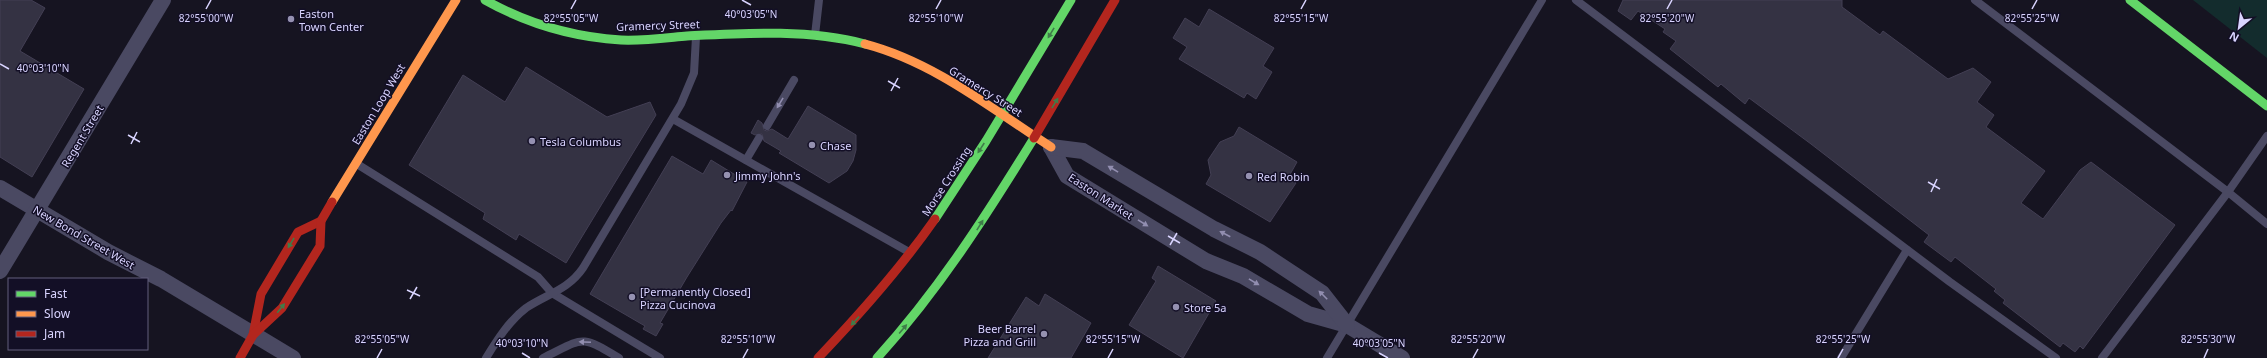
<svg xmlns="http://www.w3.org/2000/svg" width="2267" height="358" font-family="'Noto Sans',sans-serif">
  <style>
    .green { fill: #132c2d }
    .building { fill: #343243; stroke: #433f54 }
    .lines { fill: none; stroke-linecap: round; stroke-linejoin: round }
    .lane { stroke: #4a4962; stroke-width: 8 }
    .street { stroke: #4a4962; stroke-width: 16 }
    .fast { stroke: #63d668; stroke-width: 9 }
    .slow { stroke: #ff974d; stroke-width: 9 }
    .jam { stroke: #b3261e; stroke-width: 9 }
    .oneway { fill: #3f7c4a }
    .oneway2 { fill: #928eb0 }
    .ticks { fill: none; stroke: #d9d4ff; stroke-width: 1.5 }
    .poi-dot { fill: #9591b1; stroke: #130f26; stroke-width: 1.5 }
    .labels { text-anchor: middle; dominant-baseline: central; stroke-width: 3; stroke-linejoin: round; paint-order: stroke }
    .poi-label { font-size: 11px; fill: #d9d4ff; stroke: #130f26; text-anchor: start }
    .street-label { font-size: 11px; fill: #d9d4ff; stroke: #130f26 }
    .ticks-label { font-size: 10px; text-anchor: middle; fill: #d9d4ff; stroke: #130f26; stroke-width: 3; stroke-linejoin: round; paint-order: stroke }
  </style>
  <rect width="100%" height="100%" fill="#161421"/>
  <path class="green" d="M2193,0H2267V58Z"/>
  <g class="building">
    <path d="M0,0H31L45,8L20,51L84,89L32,177L0,157Z"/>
    <path d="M1623,0H1842V7L1880,35L1883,31L1948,79L1973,68L1991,82L1977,102L1994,115L1986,127L2045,171L2021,203L2043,219L2080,170L2091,162L2175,225L2083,349L2080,346L2075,352L2063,343L2060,347L2003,303L2005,300L1994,291L1996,289L1955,257L1951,262L1924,242L1929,235L1811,144L1749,98L1745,104L1721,84L1718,87L1670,49L1676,41L1663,32L1665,29L1638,11L1631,20L1618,11Z"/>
    <path d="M1209,9L1274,48L1263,66L1272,72L1256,99L1247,93L1244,98L1179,59L1187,47L1173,38L1185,18L1199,27Z"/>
    <path d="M526,67L607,117L650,102L656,115L566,263L519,234L516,240L483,219L485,213L409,165L463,75L505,102Z"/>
    <path d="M808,106L856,135V150L853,161L847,171L829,183L779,153L781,151L764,141L762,134L755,135L751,133L758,120L762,123L764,130L767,131L772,129L788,139Z"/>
    <path d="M1239,127L1297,162L1288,178L1296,183L1270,222L1206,184L1211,175L1208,160L1220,142L1234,136Z"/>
    <path d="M672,156L703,174L711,160L747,182L732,211L731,210L721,223L687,277L660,323L663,324L656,336L643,329L645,326L590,294Z"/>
    <path d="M1158,266L1216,301L1183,358L1129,325L1156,281L1152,278Z"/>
    <path d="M1045,294L1091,323L1071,358H988L1026,297L1039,306Z"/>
  </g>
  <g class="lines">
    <g class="lane">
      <path d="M1576,0L1950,282L2056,358"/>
      <path d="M1975,0L2228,192L2267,224"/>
      <path d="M815,35L819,0"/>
      <path d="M673,119L909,252"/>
      <path d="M767,126L794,80"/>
      <path d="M746,160L759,138"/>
      <path d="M357,164L538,277L552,293L660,358"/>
      <path d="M486,358C497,340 509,321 526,308C547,294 568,290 583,268L681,104L694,73L696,37"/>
      <path d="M543,358C584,338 579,334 619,358"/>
      <path d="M1327,358L1542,0"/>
      <path d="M1841,358L1907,250"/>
      <path d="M2102,358L2228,192L2267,136"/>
    </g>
    <g class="street">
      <path d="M1051,147L1067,176L1206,261L1243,276L1308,314L1347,325L1402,358"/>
      <path d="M1051,147L1083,151L1214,229L1260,252L1322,293L1347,325"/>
      <path d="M0,188L108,252L161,279L293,358"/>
      <path d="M0,271L163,0"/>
    </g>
    <g class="fast">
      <path d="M485,0C526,23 573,37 621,40C643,41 665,38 687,36C746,33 808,29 865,44"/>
      <path d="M2130,0L2267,106"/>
      <path d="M935,219L986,141L1071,0"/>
      <path d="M877,358C938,291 986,216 1034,138"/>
    </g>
    <g class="slow">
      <path d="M865,44C934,62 992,109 1051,147"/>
      <path d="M332,202L456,0"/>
    </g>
    <g class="jam">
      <path d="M1034,138L1115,0"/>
      <path d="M253,335L261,294L298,232L321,221"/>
      <path d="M240,358L253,335L282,308L320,246L321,221L332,202"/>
      <path d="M818,358C860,314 900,269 935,219"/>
    </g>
  </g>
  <defs><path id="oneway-solid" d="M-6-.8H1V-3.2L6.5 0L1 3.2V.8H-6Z"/></defs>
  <g class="oneway">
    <use href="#oneway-solid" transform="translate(1051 33) rotate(121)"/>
    <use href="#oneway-solid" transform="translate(1055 103) rotate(-59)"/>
    <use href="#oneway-solid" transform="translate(981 148) rotate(123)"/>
    <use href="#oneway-solid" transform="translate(980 225) rotate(-58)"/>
    <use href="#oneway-solid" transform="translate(291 243) rotate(121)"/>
    <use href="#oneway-solid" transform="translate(281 308) rotate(-51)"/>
    <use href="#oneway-solid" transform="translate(855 321) rotate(133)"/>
    <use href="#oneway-solid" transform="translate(903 329) rotate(-50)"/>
  </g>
  <g class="oneway2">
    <use href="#oneway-solid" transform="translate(780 103) rotate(121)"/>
    <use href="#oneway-solid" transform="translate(1113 169) rotate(-149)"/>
    <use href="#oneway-solid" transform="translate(1143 223) rotate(32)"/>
    <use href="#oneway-solid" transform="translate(1225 234) rotate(-152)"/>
    <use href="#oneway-solid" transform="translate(1254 282) rotate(31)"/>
    <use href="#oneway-solid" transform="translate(1323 295) rotate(-135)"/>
    <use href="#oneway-solid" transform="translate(585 342) rotate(-177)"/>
  </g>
  <path class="ticks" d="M742,0L751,5M206,9L211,0M571,9L576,0M936,9L941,0M1301,9L1306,0M1667,9L1672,0M2032,9L2037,0M0,64L9,69M888,81L900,88M891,91L898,78M128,135L140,142M131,144L137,132M1928,182L1940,189M1931,192L1937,179M1168,236L1180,243M1170,245L1177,233M407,290L420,296M410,299L417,287M522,353L530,358M1379,353L1388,358M377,358L382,349M743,358L748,349M1108,358L1113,349M1473,358L1478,349M1838,358L1843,349M2204,358L2208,349"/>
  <g class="poi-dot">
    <circle cx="291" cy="19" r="4"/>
    <circle cx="532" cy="141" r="4"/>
    <circle cx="812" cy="145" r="4"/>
    <circle cx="727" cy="175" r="4"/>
    <circle cx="1249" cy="176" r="4"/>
    <circle cx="632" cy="297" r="4"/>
    <circle cx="1176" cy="307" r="4"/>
    <circle cx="1044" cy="334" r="4"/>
  </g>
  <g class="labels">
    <g class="poi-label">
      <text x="299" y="13">Easton<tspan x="299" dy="13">Town Center</tspan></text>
      <text x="540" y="141">Tesla Columbus</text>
      <text x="820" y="145">Chase</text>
      <text x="735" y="175">Jimmy John's</text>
      <text x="1257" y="176">Red Robin</text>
      <text x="640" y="291">[Permanently Closed]<tspan x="640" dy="13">Pizza Cucinova</tspan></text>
      <text x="1184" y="307">Store 5a</text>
      <text x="1036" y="328" text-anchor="end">Beer Barrel<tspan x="1036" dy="13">Pizza and Grill</tspan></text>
    </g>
    <g class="street-label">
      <text transform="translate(658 25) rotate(-2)">Gramercy Street</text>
      <text transform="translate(986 91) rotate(32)">Gramercy Street</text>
      <text transform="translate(378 104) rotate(-59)">Easton Loop West</text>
      <text transform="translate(82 136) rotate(-59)">Regent Street</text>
      <text transform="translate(946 181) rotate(-57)">Morse Crossing</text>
      <text transform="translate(1101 196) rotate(33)">Easton Market</text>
      <text transform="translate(84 237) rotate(30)">New Bond Street West</text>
    </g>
  </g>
  <g class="ticks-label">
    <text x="751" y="18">40°03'05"N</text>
    <text x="206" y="22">82°55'00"W</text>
    <text x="571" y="22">82°55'05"W</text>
    <text x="936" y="22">82°55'10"W</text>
    <text x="1301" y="22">82°55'15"W</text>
    <text x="1667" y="22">82°55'20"W</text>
    <text x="2032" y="22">82°55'25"W</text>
    <text x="43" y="72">40°03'10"N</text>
    <text x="382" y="343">82°55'05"W</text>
    <text x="748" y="343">82°55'10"W</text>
    <text x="1113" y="343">82°55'15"W</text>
    <text x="1478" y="343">82°55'20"W</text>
    <text x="1843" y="343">82°55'25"W</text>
    <text x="2208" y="343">82°55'30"W</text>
    <text x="522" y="347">40°03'10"N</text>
    <text x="1379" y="347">40°03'05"N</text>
  </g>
  <rect x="8" y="278" width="140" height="72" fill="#130f26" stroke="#625e7d"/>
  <rect x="16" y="291" width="20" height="6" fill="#63d668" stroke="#625e7d"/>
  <text x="44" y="298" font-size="12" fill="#d9d4ff">Fast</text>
  <rect x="16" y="311" width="20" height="6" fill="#ff974d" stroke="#625e7d"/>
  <text x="44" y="318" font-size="12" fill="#d9d4ff">Slow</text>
  <rect x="16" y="331" width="20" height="6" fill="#b3261e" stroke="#625e7d"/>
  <text x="44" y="338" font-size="12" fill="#d9d4ff">Jam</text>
  <g transform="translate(2239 28) rotate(209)" stroke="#130f26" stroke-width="3" paint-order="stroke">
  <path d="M0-3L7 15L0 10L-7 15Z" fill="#d9d4ff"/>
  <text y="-6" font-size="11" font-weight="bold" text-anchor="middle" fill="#d9d4ff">N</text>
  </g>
</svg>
